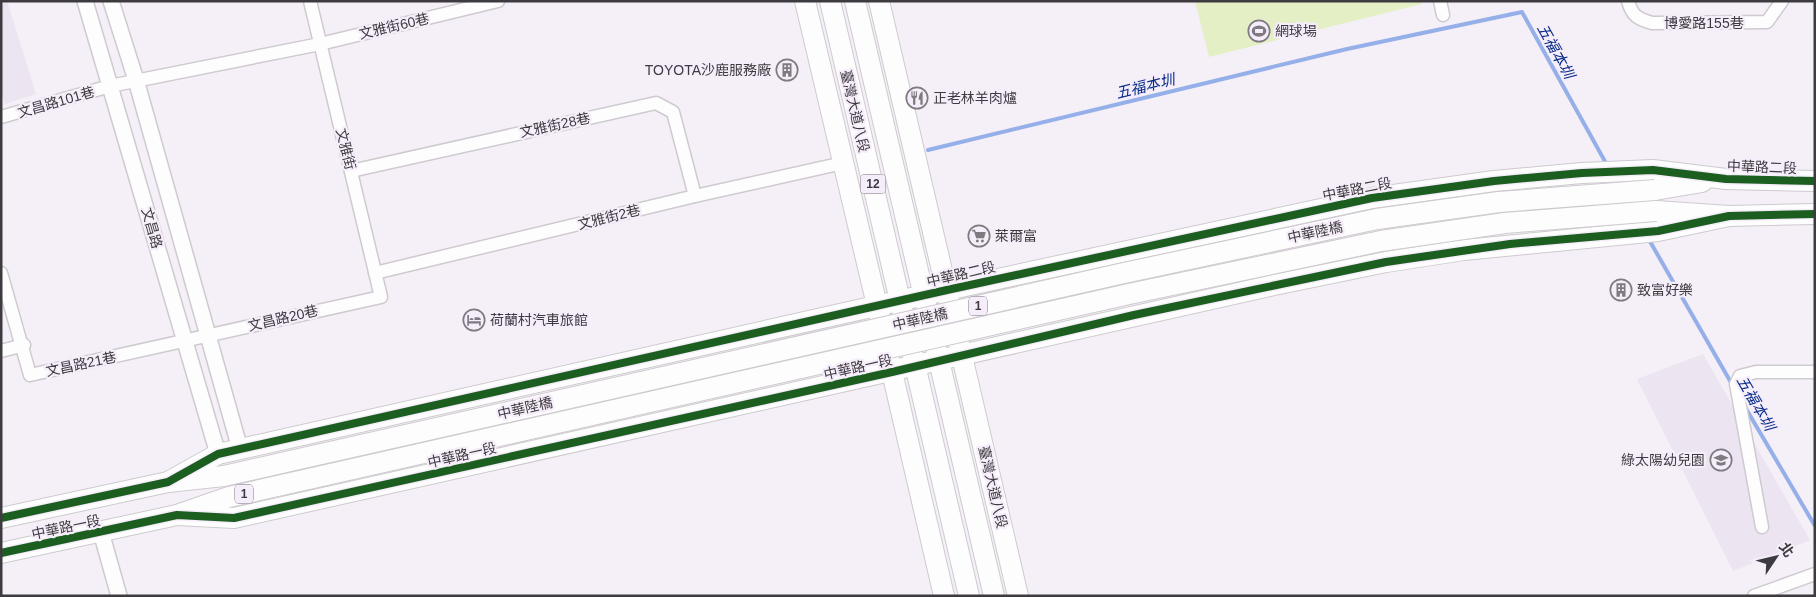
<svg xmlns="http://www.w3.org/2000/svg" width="1816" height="597" font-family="Arial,'Noto Sans TC',sans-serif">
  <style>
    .built { fill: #ede4f1 }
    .green { fill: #e5efc6 }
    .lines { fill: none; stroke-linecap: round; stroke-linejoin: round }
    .stream { stroke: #95afe9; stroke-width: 4 }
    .minor-casing { stroke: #cecacf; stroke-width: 15 }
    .tertiary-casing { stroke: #cecacf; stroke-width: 18 }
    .primary-casing { stroke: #cecacf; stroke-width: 22 }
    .minor { stroke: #fefdfe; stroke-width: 12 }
    .tertiary { stroke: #fefdfe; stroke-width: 15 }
    .primary { stroke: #fefdfe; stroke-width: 20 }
    .primary-bridge-casing { stroke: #cecacf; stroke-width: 22; stroke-linecap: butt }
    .primary-bridge { stroke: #fefdfe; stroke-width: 20 }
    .cycleway-casing { stroke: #f6edfa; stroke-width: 11 }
    .cycleway { stroke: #1b5e20; stroke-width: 8 }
    .labels { text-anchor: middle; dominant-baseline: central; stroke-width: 4.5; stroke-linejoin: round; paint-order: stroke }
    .shield { fill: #f6edfa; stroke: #757078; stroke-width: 1 }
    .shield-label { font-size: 12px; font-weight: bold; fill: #3e3b40 }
    .street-label { font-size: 14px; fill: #3e3b40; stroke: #f6edfa }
    .poi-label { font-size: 14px; fill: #3e3b40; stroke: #f6edfa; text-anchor: start }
    .water-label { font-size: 15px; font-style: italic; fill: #092d88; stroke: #f6edfa }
  </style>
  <rect width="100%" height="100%" fill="#f5f0f7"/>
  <g class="built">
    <path d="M1,1H7L36,94L5,104L1,92Z"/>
    <path d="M1703,354L1810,540L1733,571L1637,379Z"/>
  </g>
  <path class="green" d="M1195,1H1421L1422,4L1209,57Z"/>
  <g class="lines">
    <g class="stream">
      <path d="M928,150L1347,49L1522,12L1607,165"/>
      <path d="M1648,238L1733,386"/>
      <path d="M1745,407L1815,526"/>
    </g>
    <g class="minor-casing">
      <g id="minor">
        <path d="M1440,1L1443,15"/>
        <path d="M1628,1C1632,16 1638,19 1652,23L1767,22L1782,1"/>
        <path d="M1,117L110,86L320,44L498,1"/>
        <path d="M351,171L656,103L673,112L695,196"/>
        <path d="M1,273L30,375L381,297L310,1"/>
        <path d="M375,273L695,196L843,163"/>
        <path d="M1,351L24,345"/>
        <path d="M1762,527L1736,384L1740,376L1756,372H1815"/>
        <path d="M1754,596L1815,574"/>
      </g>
    </g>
    <g class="tertiary-casing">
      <g id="tertiary">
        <path d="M85,1L218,454"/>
        <path d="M111,1L136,80L240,449"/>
        <path d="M101,532L119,596"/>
      </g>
    </g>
    <g class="primary-casing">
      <g id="primary">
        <path d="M805,1L880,318"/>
        <path d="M830,1L969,596"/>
        <path d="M855,1L994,596"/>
        <path d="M879,1L1018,596"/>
        <path d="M1655,190L1702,182"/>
        <path d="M1656,211L1729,216L1815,214"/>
        <path d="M889,359L944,596"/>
        <path d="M168,482L218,454L947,290L1372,198L1494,181L1582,173L1653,170L1726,179L1815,181"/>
        <path d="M177,515L234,518L1274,285L1386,262L1464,250L1658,231L1729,216"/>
        <path d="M1,518L168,482L224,476L308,457"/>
        <path d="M1,553L177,515L229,497L313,478"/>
      </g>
    </g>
    <use href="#minor" class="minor"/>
    <use href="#tertiary" class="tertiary"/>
    <use href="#primary" class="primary"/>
    <g class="primary-bridge-casing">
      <g id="primary-bridge">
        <path d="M308,457L1124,273L1377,219L1499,202L1655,190"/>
        <path d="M313,478L1129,294L1381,241L1505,223L1656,211"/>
      </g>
    </g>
    <use href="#primary-bridge" class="primary-bridge"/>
    <g class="cycleway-casing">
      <g id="cycleway">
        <path d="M1,518L168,482L218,454L947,290L1372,198L1494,181L1582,173L1653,170L1726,179L1815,181"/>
        <path d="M1,553L177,515L234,518L892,372L1134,315L1386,262L1510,244L1658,231L1729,216L1815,214"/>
      </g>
    </g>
    <use href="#cycleway" class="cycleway"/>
  </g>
  <defs>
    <g id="stadium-ring" transform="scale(1.125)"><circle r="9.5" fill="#f6edfa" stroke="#7e7a80" stroke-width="1.5"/><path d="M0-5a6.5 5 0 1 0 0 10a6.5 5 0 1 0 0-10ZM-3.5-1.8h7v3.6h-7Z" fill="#7e7a80"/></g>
    <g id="building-ring" transform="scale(1.125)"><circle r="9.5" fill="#f6edfa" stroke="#7e7a80" stroke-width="1.5"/><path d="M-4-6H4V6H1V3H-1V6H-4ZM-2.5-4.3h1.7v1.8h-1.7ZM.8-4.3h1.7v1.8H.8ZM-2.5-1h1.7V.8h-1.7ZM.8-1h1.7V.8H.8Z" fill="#7e7a80"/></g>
    <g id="restaurant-ring" transform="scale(1.125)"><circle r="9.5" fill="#f6edfa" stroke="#7e7a80" stroke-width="1.5"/><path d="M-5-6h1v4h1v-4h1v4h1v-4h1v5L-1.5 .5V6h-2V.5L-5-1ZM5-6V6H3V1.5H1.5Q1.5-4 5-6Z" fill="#7e7a80"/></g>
    <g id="supermarket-ring" transform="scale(1.125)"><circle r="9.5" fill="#f6edfa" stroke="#7e7a80" stroke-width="1.5"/><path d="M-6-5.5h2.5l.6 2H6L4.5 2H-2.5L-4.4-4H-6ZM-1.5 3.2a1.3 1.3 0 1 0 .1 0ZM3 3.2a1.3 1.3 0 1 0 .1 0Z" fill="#7e7a80"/></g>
    <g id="hotel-ring" transform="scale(1.125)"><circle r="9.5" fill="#f6edfa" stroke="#7e7a80" stroke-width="1.5"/><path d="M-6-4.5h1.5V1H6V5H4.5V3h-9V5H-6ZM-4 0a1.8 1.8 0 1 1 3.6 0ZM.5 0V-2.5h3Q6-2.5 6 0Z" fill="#7e7a80"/></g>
    <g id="school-ring" transform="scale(1.125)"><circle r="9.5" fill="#f6edfa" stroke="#7e7a80" stroke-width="1.5"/><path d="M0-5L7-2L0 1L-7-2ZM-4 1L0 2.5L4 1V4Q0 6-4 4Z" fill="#7e7a80"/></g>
  </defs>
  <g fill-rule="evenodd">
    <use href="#stadium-ring" x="1259" y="31"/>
    <use href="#building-ring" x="787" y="70"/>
    <use href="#restaurant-ring" x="917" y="98"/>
    <use href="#supermarket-ring" x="979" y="236"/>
    <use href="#building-ring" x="1621" y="290"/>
    <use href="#hotel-ring" x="474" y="320"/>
    <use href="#school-ring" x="1721" y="460"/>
  </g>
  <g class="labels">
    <g class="shield">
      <rect x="860.5" y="174.5" width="25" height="19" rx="4"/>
      <rect x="969" y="296.5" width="18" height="19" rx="4"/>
      <rect x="235" y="484.5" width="18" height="19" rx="4"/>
    </g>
    <g class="shield-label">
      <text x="873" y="184">12</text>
      <text x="978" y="306">1</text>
      <text x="244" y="494">1</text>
    </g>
    <g class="street-label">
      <text x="1704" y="23">博愛路155巷</text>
      <text transform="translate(394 26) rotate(-13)">文雅街60巷</text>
      <text transform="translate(56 102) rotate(-16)">文昌路101巷</text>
      <text transform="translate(855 111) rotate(77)">臺灣大道八段</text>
      <text transform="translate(555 125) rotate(-12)">文雅街28巷</text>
      <text transform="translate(346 149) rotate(76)">文雅街</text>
      <text transform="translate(1762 167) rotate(2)">中華路二段</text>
      <text transform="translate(1357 189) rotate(-11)">中華路二段</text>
      <text transform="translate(609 217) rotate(-14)">文雅街2巷</text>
      <text transform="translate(152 228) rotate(74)">文昌路</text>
      <text transform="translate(1315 232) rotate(-12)">中華陸橋</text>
      <text transform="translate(961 274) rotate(-13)">中華路二段</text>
      <text transform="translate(283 318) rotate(-13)">文昌路20巷</text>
      <text transform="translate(920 319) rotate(-13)">中華陸橋</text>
      <text transform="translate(81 364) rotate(-12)">文昌路21巷</text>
      <text transform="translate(858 367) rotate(-13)">中華路一段</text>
      <text transform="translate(525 408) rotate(-13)">中華陸橋</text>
      <text transform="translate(462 455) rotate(-13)">中華路一段</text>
      <text transform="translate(993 487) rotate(77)">臺灣大道八段</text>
      <text transform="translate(66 527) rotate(-12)">中華路一段</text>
    </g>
    <g class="poi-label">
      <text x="1275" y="31">網球場</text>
      <text x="771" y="70" text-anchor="end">TOYOTA沙鹿服務廠</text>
      <text x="933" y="98">正老林羊肉爐</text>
      <text x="995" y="236">萊爾富</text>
      <text x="1637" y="290">致富好樂</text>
      <text x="490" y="320">荷蘭村汽車旅館</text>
      <text x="1705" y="460" text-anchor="end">綠太陽幼兒園</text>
    </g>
    <g class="water-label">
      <text transform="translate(1556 51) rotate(61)">五福本圳</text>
      <text transform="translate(1145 86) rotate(-14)">五福本圳</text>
      <text transform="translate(1756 403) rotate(60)">五福本圳</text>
    </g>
  </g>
  <rect width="1816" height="597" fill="none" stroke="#3e3b40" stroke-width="5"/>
  <g transform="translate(1776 557) rotate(55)" stroke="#f6edfa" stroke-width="4" paint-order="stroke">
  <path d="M0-4L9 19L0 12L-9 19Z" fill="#3e3b40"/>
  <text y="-8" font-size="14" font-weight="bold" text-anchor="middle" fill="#3e3b40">北</text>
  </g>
</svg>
